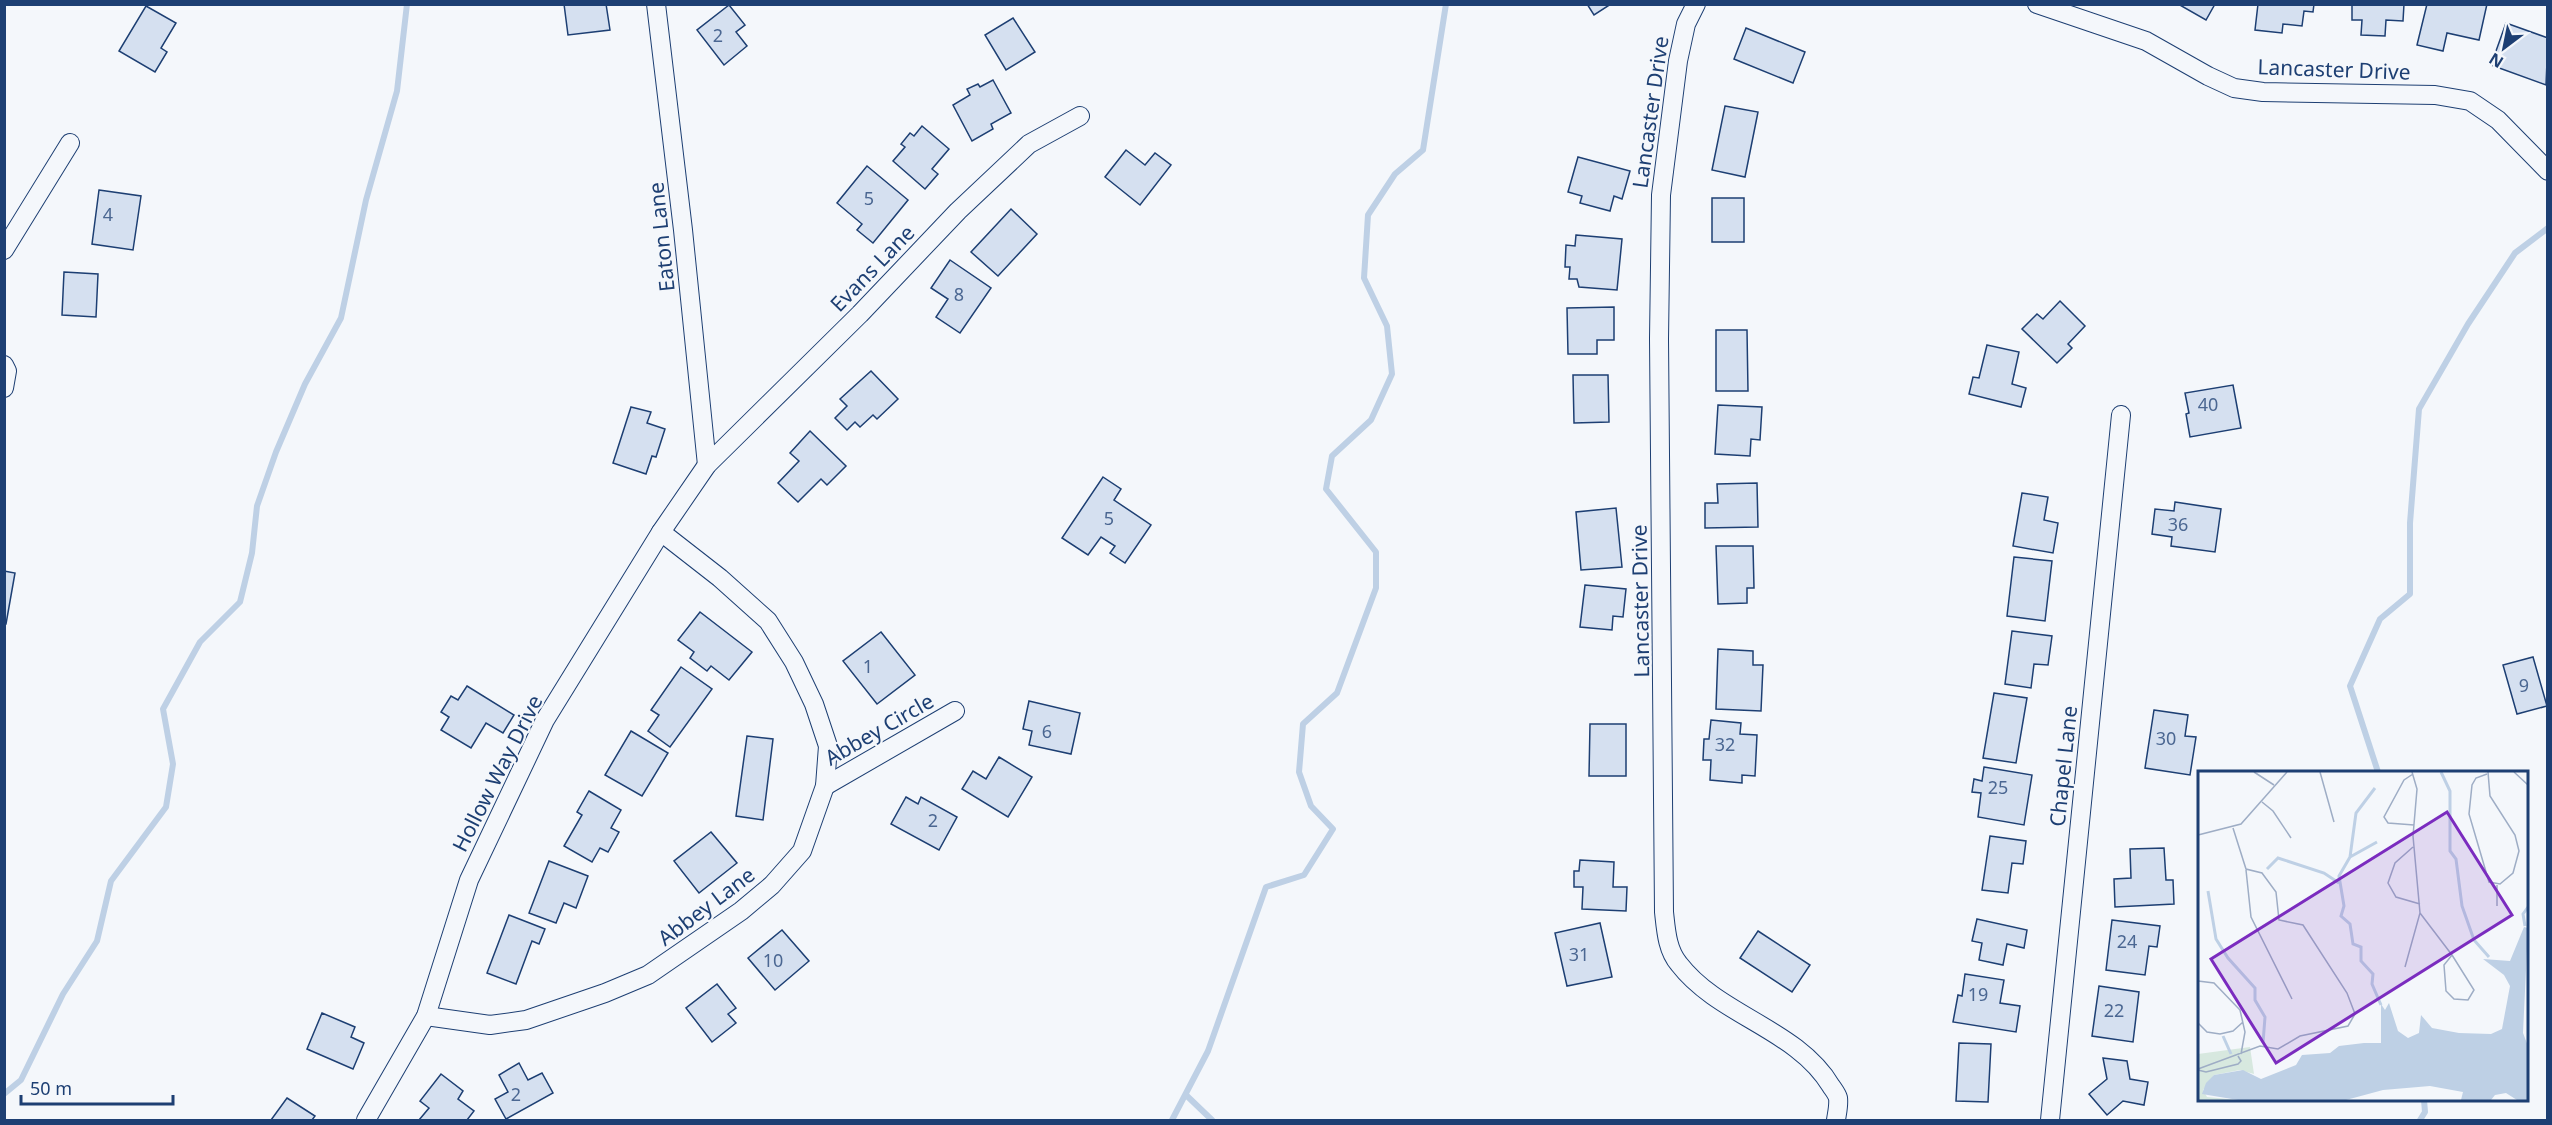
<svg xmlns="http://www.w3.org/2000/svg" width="2552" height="1125" font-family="'Noto Sans',sans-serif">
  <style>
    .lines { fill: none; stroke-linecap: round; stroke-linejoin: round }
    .stream { stroke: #bed0e5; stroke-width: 6 }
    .building { fill: #d5e0f0; stroke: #1d3f73; stroke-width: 1.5 }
    .minor-casing { stroke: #1d3f73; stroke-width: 20 }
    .minor { stroke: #f4f7fb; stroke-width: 18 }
    .labels { text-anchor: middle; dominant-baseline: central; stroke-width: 4.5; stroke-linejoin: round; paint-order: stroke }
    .number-label { font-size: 18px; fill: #4b6792 }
    .street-label { font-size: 21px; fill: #1d3f73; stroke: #f4f7fb }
    .inset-river { fill: none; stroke: #bed0e5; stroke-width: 3 }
    .inset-road { fill: none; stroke: #9eadc5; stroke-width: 1.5 }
    .view { fill: #7b2cbf; fill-opacity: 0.15; stroke: #7b2cbf; stroke-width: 3 }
    .inset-edge { fill: none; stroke: #1d3f73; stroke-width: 3 }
  </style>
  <rect width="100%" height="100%" fill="#f4f7fb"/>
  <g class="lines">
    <g class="stream">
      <path d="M2378,772L2350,686L2380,619L2410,594V523L2419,409L2468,324L2515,253L2548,228"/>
      <path d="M4,1094L21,1080L63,994L97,941L111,881L166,807L173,764L163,709L200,642L240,602L252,553L257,506L276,452L305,384L341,318L366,200L397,91L407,4"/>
      <path d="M1186,1095L1212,1120"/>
      <path d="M1172,1120L1208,1051L1266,887L1304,875L1333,829L1311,806L1299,772L1303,724L1337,693L1376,588V552L1326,489L1332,456L1371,420L1392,374L1387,326L1364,278L1368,215L1395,174L1423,150L1446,4"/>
      <path d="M2420,1120L2425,1112L2424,1100"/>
    </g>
  </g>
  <g class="building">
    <path d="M564,4H606L610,30L568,35Z"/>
    <path d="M1587,4H1611L1594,15Z"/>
    <path d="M2178,4H2215L2206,20Z"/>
    <path d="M2258,4H2314L2313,12L2304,11L2302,26L2283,24L2282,33L2255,30Z"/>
    <path d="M2352,4H2404L2403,21L2386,20L2385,36L2361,35L2362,20H2352Z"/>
    <path d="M2427,4H2487L2479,40L2447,33L2443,51L2417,45Z"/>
    <path d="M729,5L745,25L736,32L747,46L724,65L697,30Z"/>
    <path d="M146,6L176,23L161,48L167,52L155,72L119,51Z"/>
    <path d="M1013,18L1035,52L1006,70L985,35Z"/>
    <path d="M2506,23L2548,38L2546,85L2491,65Z"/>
    <path d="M1746,28L1805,52L1793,83L1734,59Z"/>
    <path d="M993,80L1011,113L991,124L993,129L972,141L953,105L970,95L967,89L978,84L980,87Z"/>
    <path d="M1725,106L1758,112L1745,177L1712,170Z"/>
    <path d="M922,126L949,149L932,169L938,174L925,189L893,161L905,147L901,144L910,133L914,136Z"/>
    <path d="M1126,150L1145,165L1155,153L1171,165L1140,205L1105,177Z"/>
    <path d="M1578,157L1630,171L1622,199L1614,196L1610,211L1580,203L1582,196L1568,192Z"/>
    <path d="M867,166L908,200L873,243L857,230L862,224L837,203Z"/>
    <path d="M99,190L141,196L133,250L92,244Z"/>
    <rect x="1712" y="198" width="32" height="44"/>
    <path d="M1011,209L1037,234L998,276L971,252Z"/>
    <path d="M1576,235L1622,239L1617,290L1579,287L1577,279H1569L1570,267H1565L1566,245L1575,246Z"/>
    <path d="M950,260L991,288L960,333L936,317L948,299L931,288Z"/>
    <path d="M64,272L98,274L96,317L62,315Z"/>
    <path d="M2060,301L2085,326L2068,344L2072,348L2057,363L2022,329L2037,314L2043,319Z"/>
    <path d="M1614,307V340H1597V354H1568L1567,308Z"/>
    <path d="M1716,330H1747L1748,391H1716Z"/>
    <path d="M1987,345L2019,352L2012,384L2026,388L2021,407L1969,394L1973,377L1979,378Z"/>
    <path d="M871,371L898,399L877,419L873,415L860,427L855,422L847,430L835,418L847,406L840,399Z"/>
    <path d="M1573,375H1608L1609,422L1574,423Z"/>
    <path d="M2233,385L2241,428L2190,437L2186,414L2189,413L2185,393Z"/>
    <path d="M1718,405L1762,407L1760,440L1751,439L1750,456L1715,454Z"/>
    <path d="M631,407L651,412L647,423L665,429L656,457L652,456L646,474L613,463Z"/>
    <path d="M810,431L846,466L827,485L821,479L798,502L778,483L799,461L790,453Z"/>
    <path d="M1103,477L1121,489L1114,500L1151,525L1125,563L1110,553L1115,546L1101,537L1088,555L1062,538Z"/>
    <path d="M1757,483L1758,527L1705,528V503H1718L1717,484Z"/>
    <path d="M2022,493L2048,497L2044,520L2058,523L2053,553L2013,546Z"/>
    <path d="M2175,502L2221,509L2215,552L2171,546L2172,537L2152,534L2155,509L2174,511Z"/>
    <path d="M1616,508L1622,567L1581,570L1576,512Z"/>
    <path d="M1716,546H1753L1754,588H1747V603L1718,604Z"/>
    <path d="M2014,557L2052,561L2045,621L2007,616Z"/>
    <path d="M4,571L15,573L6,624H4Z"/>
    <path d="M1585,585L1626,589L1623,617L1613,616L1612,630L1580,627Z"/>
    <path d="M700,612L752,652L729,680L711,666L707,671L690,658L694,652L678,640Z"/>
    <path d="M2012,631L2052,636L2048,665L2034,664L2031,688L2005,684Z"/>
    <path d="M881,632L915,675L877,704L843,661Z"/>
    <path d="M1718,649L1753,651V665H1763L1761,711L1716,709Z"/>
    <path d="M2533,657L2547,706L2517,714L2503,665Z"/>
    <path d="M681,667L712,689L670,747L648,731L659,715L651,710Z"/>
    <path d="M467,686L514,715L503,733L486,723L471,748L441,730L449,717L441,712L451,696L458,700Z"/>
    <path d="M1994,693L2027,698L2016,763L1983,758Z"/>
    <path d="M1029,701L1080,713L1071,754L1029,745L1032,731L1023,729Z"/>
    <path d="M2154,710L2188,715L2185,736L2196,737L2190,775L2145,768Z"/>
    <path d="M1711,720L1741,723L1740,734L1757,735L1755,776L1742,775V783L1710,780L1711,760H1703L1704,739H1709Z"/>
    <path d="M1590,724H1626V776H1589Z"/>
    <path d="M631,731L668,753L642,796L605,775Z"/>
    <path d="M747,736L773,739L763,820L736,816Z"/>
    <path d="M999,757L1032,777L1008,817L962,789L973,771L986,779Z"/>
    <path d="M1984,767L2032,775L2024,825L1978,817L1981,793L1972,792L1974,779L1982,781Z"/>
    <path d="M589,791L621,810L611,828L619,832L608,852L600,848L592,862L564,846L582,815L577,812Z"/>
    <path d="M906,797L918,804L921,797L957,817L939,850L891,824Z"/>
    <path d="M711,832L737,863L699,893L674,861Z"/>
    <path d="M1990,836L2026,841L2023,864L2012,863L2008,893L1982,890Z"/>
    <path d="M2164,848L2166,880H2173L2174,904L2115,907L2114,879L2131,878L2130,849Z"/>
    <path d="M1580,860L1614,862L1613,887H1627L1626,911L1582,909L1583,887H1574V871H1579Z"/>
    <path d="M549,861L588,876L576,908L564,903L556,923L529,913Z"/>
    <path d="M509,915L545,929L539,944L532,941L516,984L487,973Z"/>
    <path d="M1977,919L2027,930L2024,948L2007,944L2003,965L1979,960L1982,943L1972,941Z"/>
    <path d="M2112,920L2160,926L2157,947L2149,946L2145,975L2106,970Z"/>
    <path d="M1600,923L1612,977L1567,986L1555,933Z"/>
    <path d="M782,930L809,961L775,990L748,958Z"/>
    <path d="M1758,931L1810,965L1792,992L1740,958Z"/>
    <path d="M1965,974L2004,980L2000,1003L2020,1006L2016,1032L1953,1022L1958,995L1962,996Z"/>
    <path d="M717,984L736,1008L728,1014L736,1023L712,1042L686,1008Z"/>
    <path d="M2099,986L2139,992L2133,1042L2092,1036Z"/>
    <path d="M322,1013L355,1027L351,1037L364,1043L353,1069L307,1049Z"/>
    <path d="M1959,1043L1991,1044L1988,1102L1956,1101Z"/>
    <path d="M2103,1058L2127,1061L2130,1079L2148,1082L2144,1105L2123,1101L2107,1115L2089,1094L2107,1079Z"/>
    <path d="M519,1063L528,1080L542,1073L553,1093L506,1119L495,1099L508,1092L499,1075Z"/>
    <path d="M441,1074L463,1091L458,1099L474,1111L467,1120H419L429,1108L420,1101Z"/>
    <path d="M287,1098L315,1116L312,1120H271Z"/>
  </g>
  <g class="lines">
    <g class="minor-casing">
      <g id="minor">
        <path d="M656,4L683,230L707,465"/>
        <path d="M1696,4L1686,24L1678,61L1661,195L1659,339L1664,912C1666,930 1667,950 1679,964C1719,1016 1797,1029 1831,1086C1833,1089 1837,1094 1838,1098C1839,1105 1837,1113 1836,1120"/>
        <path d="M2037,4L2146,41L2208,76L2234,88L2263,92L2435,95L2470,101L2498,120L2548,171"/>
        <path d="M4,250L70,143"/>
        <path d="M4,365L7,371L4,388"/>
        <path d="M825,786L955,711"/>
        <path d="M426,1016L490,1025L526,1020L605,993L648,975L741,911L772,885L802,851L825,786L828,746L814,704L794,662L768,621L720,578L661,532"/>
        <path d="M366,1120L426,1016L469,880L545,720L661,532L707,465L860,314L958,211L1029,144L1080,116"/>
        <path d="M2050,1120L2121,415"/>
      </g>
    </g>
    <use href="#minor" class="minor"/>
  </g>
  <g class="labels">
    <g class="number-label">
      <text x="718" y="35">2</text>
      <text x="869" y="198">5</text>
      <text x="108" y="214">4</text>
      <text x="959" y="294">8</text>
      <text x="2208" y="404">40</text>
      <text x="1109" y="518">5</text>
      <text x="2178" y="524">36</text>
      <text x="868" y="666">1</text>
      <text x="2524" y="685">9</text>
      <text x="1047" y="731">6</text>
      <text x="2166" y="738">30</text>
      <text x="1725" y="744">32</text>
      <text x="1998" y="787">25</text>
      <text x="933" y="820">2</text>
      <text x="2127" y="941">24</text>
      <text x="1579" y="954">31</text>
      <text x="773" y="960">10</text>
      <text x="1978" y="994">19</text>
      <text x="2114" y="1010">22</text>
      <text x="516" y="1094">2</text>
    </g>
    <g class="street-label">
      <text transform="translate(2334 69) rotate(2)">Lancaster Drive</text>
      <text transform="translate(1650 112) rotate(-82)">Lancaster Drive</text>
      <text transform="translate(661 237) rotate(-96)">Eaton Lane</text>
      <text transform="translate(872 268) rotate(-46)">Evans Lane</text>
      <text transform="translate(1640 601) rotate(-91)">Lancaster Drive</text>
      <text transform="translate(879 729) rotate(-30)">Abbey Circle</text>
      <text transform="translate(2063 766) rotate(-84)">Chapel Lane</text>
      <text transform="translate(497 773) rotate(-63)">Hollow Way Drive</text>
      <text transform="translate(706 906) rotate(-37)">Abbey Lane</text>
    </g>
  </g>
  <g transform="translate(2198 771)">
    <rect width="330" height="330" fill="#f4f7fb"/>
    <path d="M52,276L56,303L42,299L16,304L5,319L9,326L40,329H0V283Z" fill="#d7e8df"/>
    <path d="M326,156L330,157L325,262L330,275V329H319L308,322L297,324L293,329H263L265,321L232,315L185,319L148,329H40L4,323L8,312L16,304L45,299L63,308L98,294L104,284L132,282L141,275L166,272H183V233L187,239L191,232L200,260L210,267L221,262L223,244L234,257L261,262L293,263L304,258L312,215L306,204L285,188L312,190Z" fill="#bed0e5"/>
    <path class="inset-river" d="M243,1L252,20V80L258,88L264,135L276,169L291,186M177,17L158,42L152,86L141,105L146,135L143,145L152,153L155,173L163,176V190L175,203L174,213L183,234M152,86L179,71M69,98L80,87L126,102L141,112M10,120L18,168L30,187L57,217V229L67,246L65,272M327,155L325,143L330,136M25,265L33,283"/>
    <path class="inset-road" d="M56,1L76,14M122,1L136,51M316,1L330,14M215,3L206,9L186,46L190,52L216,54M289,3L278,7L274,14L271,43L291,111L302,113L315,102L321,80L317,64L292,25L290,1M64,31L75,40L93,67M0,64L43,53L89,1M215,76L197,92L190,112L198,126L222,133M48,99L53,146L94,228M299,114V135M222,142L254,184M254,184L276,219L270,229L256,228L248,220L246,194ZM207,196L222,142L215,65L219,18L214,1M0,210L16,212L42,239L47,261L43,283M0,252L9,261L22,263L35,260L45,251M0,298L62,275L80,278L102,265L150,255L157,243L149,222L105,154L81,149L78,121L64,102L48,98L35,57M0,299L8,301L40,293L43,290L40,285"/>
    <path class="view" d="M249,41L314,144L78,292L13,188Z"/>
    <rect width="330" height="330" class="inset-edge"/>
  </g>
  <rect width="2552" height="1125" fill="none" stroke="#1d3f73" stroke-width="12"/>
  <g transform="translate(2504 48) rotate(212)" stroke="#f4f7fb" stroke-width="4.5" paint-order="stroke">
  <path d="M0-4.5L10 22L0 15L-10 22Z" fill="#1d3f73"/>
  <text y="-9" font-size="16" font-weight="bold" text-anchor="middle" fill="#1d3f73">N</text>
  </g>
  <path d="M21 1095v9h152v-9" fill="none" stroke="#1d3f73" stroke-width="3"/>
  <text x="30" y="1095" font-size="18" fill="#1d3f73" stroke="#f4f7fb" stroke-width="4.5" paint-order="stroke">50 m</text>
</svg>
